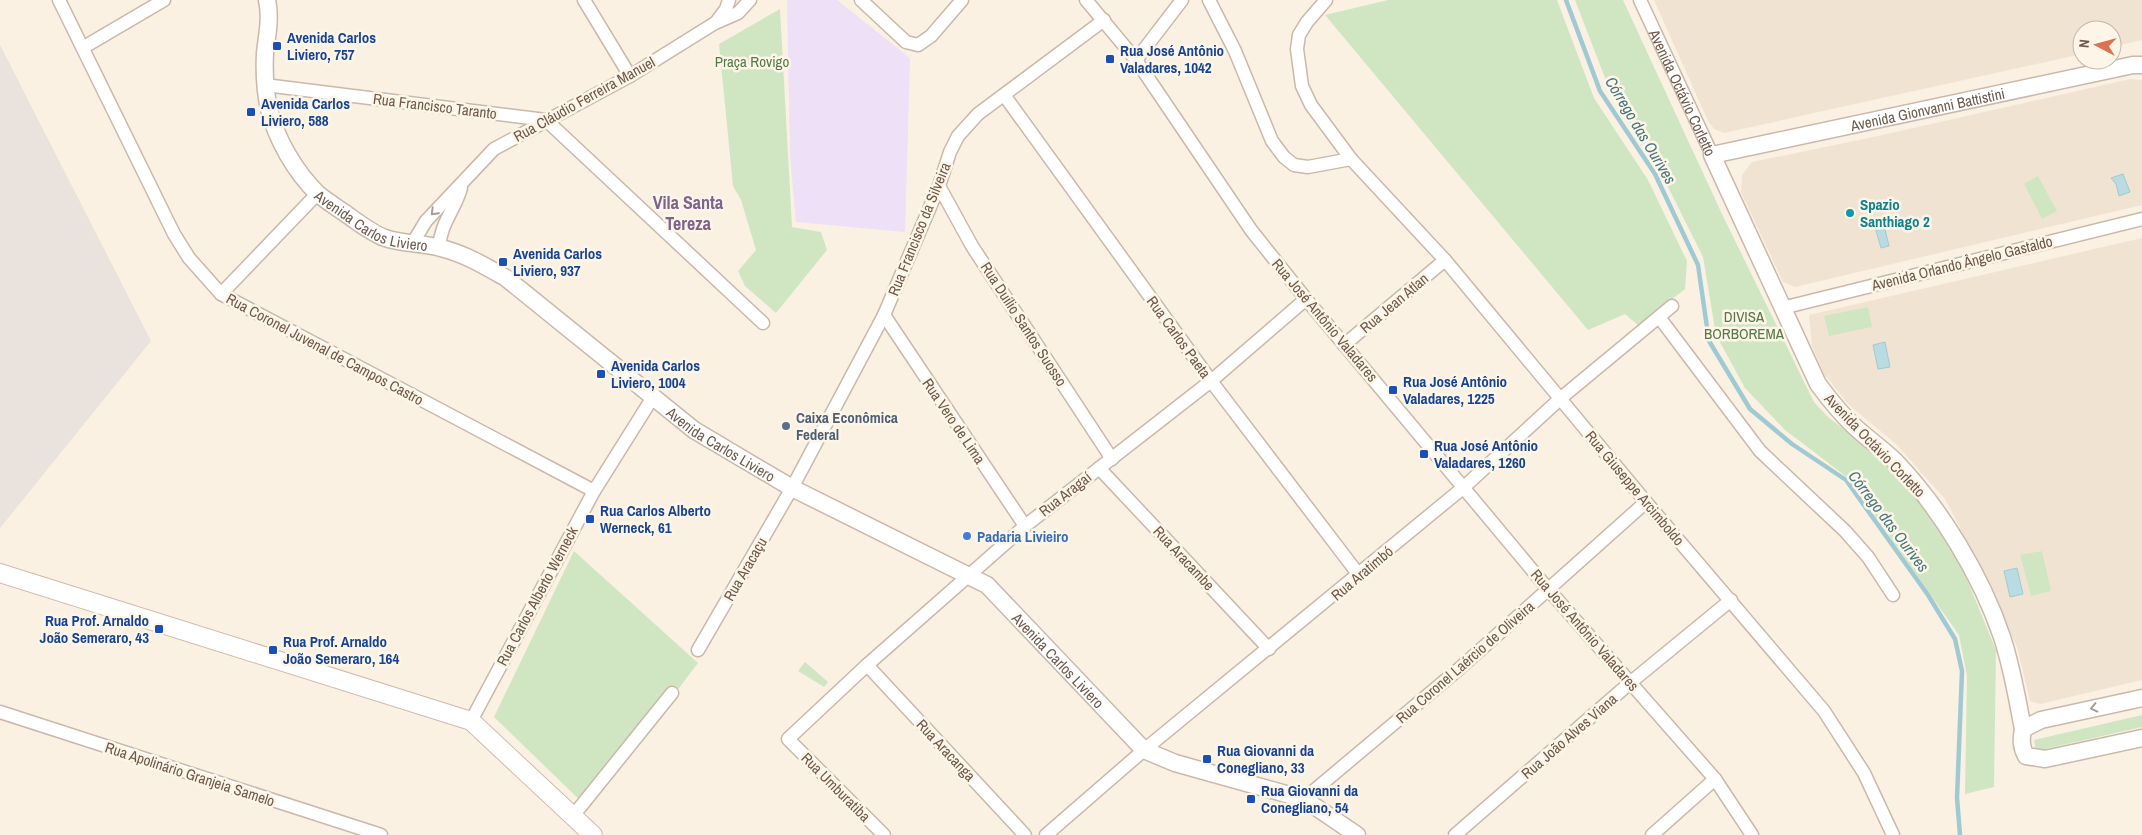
<svg xmlns="http://www.w3.org/2000/svg" width="2142" height="835" font-family="'Archivo Narrow',sans-serif">
  <style>
    .residential { fill: #f1e3d2 }
    .industrial { fill: #eae3dd }
    .education { fill: #eee0f6 }
    .green { fill: #d0e6c3 }
    .water { fill: #b9dbe2; stroke: #a0cad3 }
    .lines { fill: none; stroke-linecap: round; stroke-linejoin: round }
    .stream { stroke: #a0cad3; stroke-width: 4.5 }
    .minor-casing { stroke: #cab9aa; stroke-width: 15 }
    .tertiary-casing { stroke: #cab9aa; stroke-width: 19 }
    .secondary-casing { stroke: #cfbbab; stroke-width: 20 }
    .minor { stroke: #fff; stroke-width: 12 }
    .tertiary { stroke: #fff; stroke-width: 16 }
    .secondary { stroke: #fff; stroke-width: 18 }
    .oneway { stroke: #a99b93 }
    .transit-dot { fill: #1a4fb4; stroke: #fdf6e8; stroke-width: 2 }
    .culture-dot { fill: #0f9aa8; stroke: #fdf6e8; stroke-width: 2 }
    .service-dot { fill: #5c6f8a; stroke: #fdf6e8; stroke-width: 2 }
    .shop-dot { fill: #3f7fe0; stroke: #fdf6e8; stroke-width: 2 }
    .labels { text-anchor: middle; dominant-baseline: central; stroke-width: 5; stroke-linejoin: round; paint-order: stroke }
    .transit-label { font-size: 15px; font-weight: bold; fill: #164399; stroke: #fdf6e8; text-anchor: start }
    .park-label { font-size: 15px; fill: #557a47; stroke: #fdf6e8 }
    .street-label { font-size: 15px; fill: #70594b; stroke: #fdf6e8 }
    .culture-label { font-size: 15px; font-weight: bold; fill: #0d838f; stroke: #fdf6e8; text-anchor: start }
    .service-label { font-size: 15px; font-weight: bold; fill: #4e5e75; stroke: #fdf6e8; text-anchor: start }
    .shop-label { font-size: 15px; font-weight: bold; fill: #366cbe; stroke: #fdf6e8; text-anchor: start }
    .water-label { font-size: 16px; font-style: italic; fill: #477781; stroke: #fdf6e8 }
    .quarter-label { font-size: 18px; font-weight: bold; fill: #7f638c; stroke: #fdf6e8 }
  </style>
  <rect width="100%" height="100%" fill="#faf1e3"/>
  <g class="residential">
    <path d="M1654,0H2142V40L2112,47V30H2082V54L1724,133L1714,129L1708,121Z"/>
    <path d="M2130,79L2142,80V205L1795,287L1783,282L1741,192L1742,175L1752,162L1878,136Z"/>
    <path d="M2142,238V680L2040,704L2030,701L2017,647L1986,578L1945,499L1896,444L1849,405L1824,374L1812,346L1809,315Z"/>
  </g>
  <path class="industrial" d="M0,45L151,341L0,528Z"/>
  <path class="education" d="M787,0H837L910,58L905,232L796,222L790,155Z"/>
  <g class="green">
    <path d="M1388,0H1557L1594,98L1648,180L1687,261L1685,289L1638,325L1625,314L1588,330L1325,15Z"/>
    <path d="M1575,0H1623L1722,214L1814,402L1828,417L1887,462L1923,504L1961,565L1996,650L1994,787L1965,794L1967,676L1959,635L1848,478L1785,430L1745,388L1716,335L1703,257L1661,173L1610,91Z"/>
    <path d="M780,9L792,227L821,232L827,250L776,313L745,286L738,271L756,250L741,200L733,186L719,44Z"/>
    <path d="M2038,176L2057,211L2042,219L2024,184Z"/>
    <path d="M1868,307L1872,327L1829,336L1824,316Z"/>
    <path d="M574,551L698,663L588,808L494,717Z"/>
    <path d="M2042,551L2051,591L2031,596L2020,555Z"/>
    <path d="M805,662L828,682L824,687L798,671Z"/>
    <path d="M2142,715V727L2036,751L2034,740Z"/>
  </g>
  <g class="water">
    <path d="M2123,174L2130,192L2119,196L2116,184L2111,178Z"/>
    <path d="M1884,225L1889,246L1881,248L1875,227Z"/>
    <path d="M1885,342L1890,367L1878,369L1873,345Z"/>
    <path d="M2017,568L2023,594L2010,597L2004,571Z"/>
  </g>
  <g class="lines">
    <path class="stream" d="M1566,0L1600,91L1655,174L1698,265L1709,341L1750,409L1792,444L1846,480L1928,595L1955,639L1962,671L1957,798L1960,835"/>
    <g class="minor-casing">
      <g id="minor">
        <path d="M59,0L174,234L189,258L221,294L594,491"/>
        <path d="M584,0L630,76"/>
        <path d="M861,0L906,42L918,45L931,36L962,0"/>
        <path d="M1086,0L1136,60L1251,230L1306,299L1548,589L1715,779L1752,835"/>
        <path d="M1209,0L1235,51L1272,141L1284,157L1294,165L1308,167L1351,159"/>
        <path d="M1326,0L1307,22L1299,35L1297,49L1302,86L1311,105L1351,159L1445,260L1646,502L1824,711L1864,773L1893,835"/>
        <path id="s1" d="M1640,0L1712,155"/>
        <path d="M717,21L726,9L729,0"/>
        <path d="M84,47L164,0"/>
        <path d="M1136,60L1182,0"/>
        <path d="M265,85L546,120L763,323"/>
        <path d="M1004,95L1211,381L1359,575"/>
        <path d="M939,186L972,246L1112,459"/>
        <path d="M412,244L426,221L494,149L630,76L715,23L738,13L750,0"/>
        <path d="M439,247C441,222 455,210 461,188"/>
        <path d="M221,294L318,193"/>
        <path d="M1782,308L2142,219"/>
        <path d="M884,315L1025,526"/>
        <path d="M1659,317L1760,451L1845,531L1868,557L1893,595"/>
        <path d="M1344,345L1445,260"/>
        <path d="M1099,468L1269,649"/>
        <path d="M698,650L792,488L884,315L939,186L950,152L958,136L978,114L1104,20"/>
        <path d="M867,665L1025,835"/>
        <path d="M0,712L381,835"/>
        <path d="M471,721L594,491L653,397"/>
        <path d="M1304,799L1460,668L1646,502"/>
        <path d="M573,816L672,693"/>
        <path d="M884,835L788,739L867,665L1025,526L1211,381L1306,299"/>
        <path d="M1046,835L1144,750L1464,487L1561,398L1672,306"/>
        <path d="M1455,835L1631,682L1731,600"/>
        <path d="M1652,835L1715,779"/>
      </g>
    </g>
    <g class="tertiary-casing">
      <g id="tertiary">
        <path id="s2" d="M267,0C271,18 267,35 265,53C264,72 265,91 269,109C276,139 296,173 318,194C328,202 339,209 349,216C360,224 372,233 385,238C403,244 423,243 441,248C465,254 485,266 506,278L694,430L792,488L987,585L1144,750L1175,763L1304,799L1357,835"/>
        <path d="M2142,698L2041,720L2023,729C2021,740 2021,747 2026,756L2045,759L2142,738"/>
        <path id="s3" d="M2023,729C2017,698 2012,667 2002,637C1981,575 1940,508 1896,462C1883,449 1868,439 1855,427C1841,414 1829,399 1818,384L1712,155L2133,65H2142"/>
      </g>
    </g>
    <g class="secondary-casing">
      <path id="secondary" d="M0,573L471,721L593,835"/>
    </g>
    <use href="#minor" class="minor"/>
    <use href="#tertiary" class="tertiary"/>
    <use href="#secondary" class="secondary"/>
  </g>
  <defs><path id="oneway-chevron" d="M-2-3.5L2.5 0L-2 3.5" fill="none" stroke-width="1.6" stroke-linecap="round" stroke-linejoin="round" transform="scale(1.25)"/></defs>
  <g class="oneway">
    <use href="#oneway-chevron" transform="translate(434 212) rotate(135)"/>
    <use href="#oneway-chevron" transform="translate(2094 708) rotate(167)"/>
  </g>
  <g class="transit-dot">
    <rect x="272" y="41" width="10" height="10" rx="2.5"/>
    <rect x="1105" y="54" width="10" height="10" rx="2.5"/>
    <rect x="246" y="107" width="10" height="10" rx="2.5"/>
    <rect x="498" y="257" width="10" height="10" rx="2.5"/>
    <rect x="596" y="369" width="10" height="10" rx="2.5"/>
    <rect x="1388" y="385" width="10" height="10" rx="2.5"/>
    <rect x="1419" y="449" width="10" height="10" rx="2.5"/>
    <rect x="585" y="514" width="10" height="10" rx="2.5"/>
    <rect x="154" y="624" width="10" height="10" rx="2.5"/>
    <rect x="268" y="645" width="10" height="10" rx="2.5"/>
    <rect x="1202" y="754" width="10" height="10" rx="2.5"/>
    <rect x="1246" y="794" width="10" height="10" rx="2.5"/>
  </g>
  <circle class="culture-dot" cx="1850" cy="213" r="5"/>
  <circle class="service-dot" cx="786" cy="426" r="5"/>
  <circle class="shop-dot" cx="967" cy="536" r="5"/>
  <g class="labels">
    <g class="transit-label">
      <text x="287" y="37">Avenida Carlos<tspan x="287" dy="17">Liviero, 757</tspan></text>
      <text x="1120" y="50">Rua José Antônio<tspan x="1120" dy="17">Valadares, 1042</tspan></text>
      <text x="261" y="103">Avenida Carlos<tspan x="261" dy="17">Liviero, 588</tspan></text>
      <text x="513" y="253">Avenida Carlos<tspan x="513" dy="17">Liviero, 937</tspan></text>
      <text x="611" y="365">Avenida Carlos<tspan x="611" dy="17">Liviero, 1004</tspan></text>
      <text x="1403" y="381">Rua José Antônio<tspan x="1403" dy="17">Valadares, 1225</tspan></text>
      <text x="1434" y="445">Rua José Antônio<tspan x="1434" dy="17">Valadares, 1260</tspan></text>
      <text x="600" y="510">Rua Carlos Alberto<tspan x="600" dy="17">Werneck, 61</tspan></text>
      <text x="149" y="620" text-anchor="end">Rua Prof. Arnaldo<tspan x="149" dy="17">João Semeraro, 43</tspan></text>
      <text x="283" y="641">Rua Prof. Arnaldo<tspan x="283" dy="17">João Semeraro, 164</tspan></text>
      <text x="1217" y="750">Rua Giovanni da<tspan x="1217" dy="17">Conegliano, 33</tspan></text>
      <text x="1261" y="790">Rua Giovanni da<tspan x="1261" dy="17">Conegliano, 54</tspan></text>
    </g>
    <g class="park-label">
      <text x="752" y="61">Praça Rovigo</text>
      <text x="1744" y="316">DIVISA<tspan x="1744" dy="17">BORBOREMA</tspan></text>
    </g>
    <g class="street-label">
      <text stroke="none"><textPath href="#s1" startOffset="102">Avenida Octávio Corletto</textPath></text>
      <text transform="translate(584 99) rotate(-29)">Rua Cláudio Ferreira Manuel</text>
      <text transform="translate(435 106) rotate(7)">Rua Francisco Taranto</text>
      <text stroke="none"><textPath href="#s3" startOffset="884">Avenida Gionvanni Battistini</textPath></text>
      <text stroke="none"><textPath href="#s2" startOffset="270">Avenida Carlos Liviero</textPath></text>
      <text transform="translate(919 229) rotate(-68)">Rua Francisco da Silveira</text>
      <text transform="translate(1962 263) rotate(-14)">Avenida Orlando Ângelo Gastaldo</text>
      <text transform="translate(1394 303) rotate(-40)">Rua Jean Atlan</text>
      <text transform="translate(1325 320) rotate(50)">Rua José Antônio Valadares</text>
      <text transform="translate(1024 324) rotate(57)">Rua Duílio Santos Suosso</text>
      <text transform="translate(1179 337) rotate(54)">Rua Carlos Paeta</text>
      <text transform="translate(325 349) rotate(28)">Rua Coronel Juvenal de Campos Castro</text>
      <text transform="translate(954 421) rotate(56)">Rua Vero de Lima</text>
      <text stroke="none"><textPath href="#s2" startOffset="690">Avenida Carlos Liviero</textPath></text>
      <text transform="translate(1875 445) rotate(46)">Avenida Octávio Corletto</text>
      <text transform="translate(1635 488) rotate(50)">Rua Giuseppe Arcimboldo</text>
      <text transform="translate(1065 494) rotate(-38)">Rua Aragaí</text>
      <text transform="translate(1184 558) rotate(47)">Rua Aracambe</text>
      <text transform="translate(745 569) rotate(-60)">Rua Aracaçu</text>
      <text transform="translate(1362 573) rotate(-40)">Rua Aratimbó</text>
      <text transform="translate(537 596) rotate(-62)">Rua Carlos Alberto Werneck</text>
      <text transform="translate(1585 630) rotate(49)">Rua José Antônio Valadares</text>
      <text stroke="none"><textPath href="#s2" startOffset="1095">Avenida Carlos Liviero</textPath></text>
      <text transform="translate(1465 662) rotate(-41)">Rua Coronel Laércio de Oliveira</text>
      <text transform="translate(1569 736) rotate(-41)">Rua João Alves Viana</text>
      <text transform="translate(946 750) rotate(47)">Rua Aracanga</text>
      <text transform="translate(190 774) rotate(18)">Rua Apolinário Granjeia Samelo</text>
      <text transform="translate(836 787) rotate(45)">Rua Umburatiba</text>
    </g>
    <g class="culture-label">
      <text x="1860" y="204">Spazio<tspan x="1860" dy="17">Santhiago 2</tspan></text>
    </g>
    <g class="service-label">
      <text x="796" y="417">Caixa Econômica<tspan x="796" dy="17">Federal</tspan></text>
    </g>
    <g class="shop-label">
      <text x="977" y="536">Padaria Livieiro</text>
    </g>
    <g class="water-label">
      <text transform="translate(1641 130) rotate(59)">Córrego das Ourives</text>
      <text transform="translate(1889 521) rotate(53)">Córrego das Ourives</text>
    </g>
    <g class="quarter-label">
      <text x="688" y="202">Vila Santa<tspan x="688" dy="21">Tereza</tspan></text>
    </g>
  </g>
  <g transform="translate(2097 45) rotate(276)"><circle r="24" fill="#fdf6e8" stroke="#c5b7a9"/>
  <path d="M0-4L9 19L0 12L-9 19Z" fill="#db7251"/>
  <text y="-8" font-size="14" font-weight="bold" text-anchor="middle" fill="#70594b">N</text>
  </g>
</svg>
